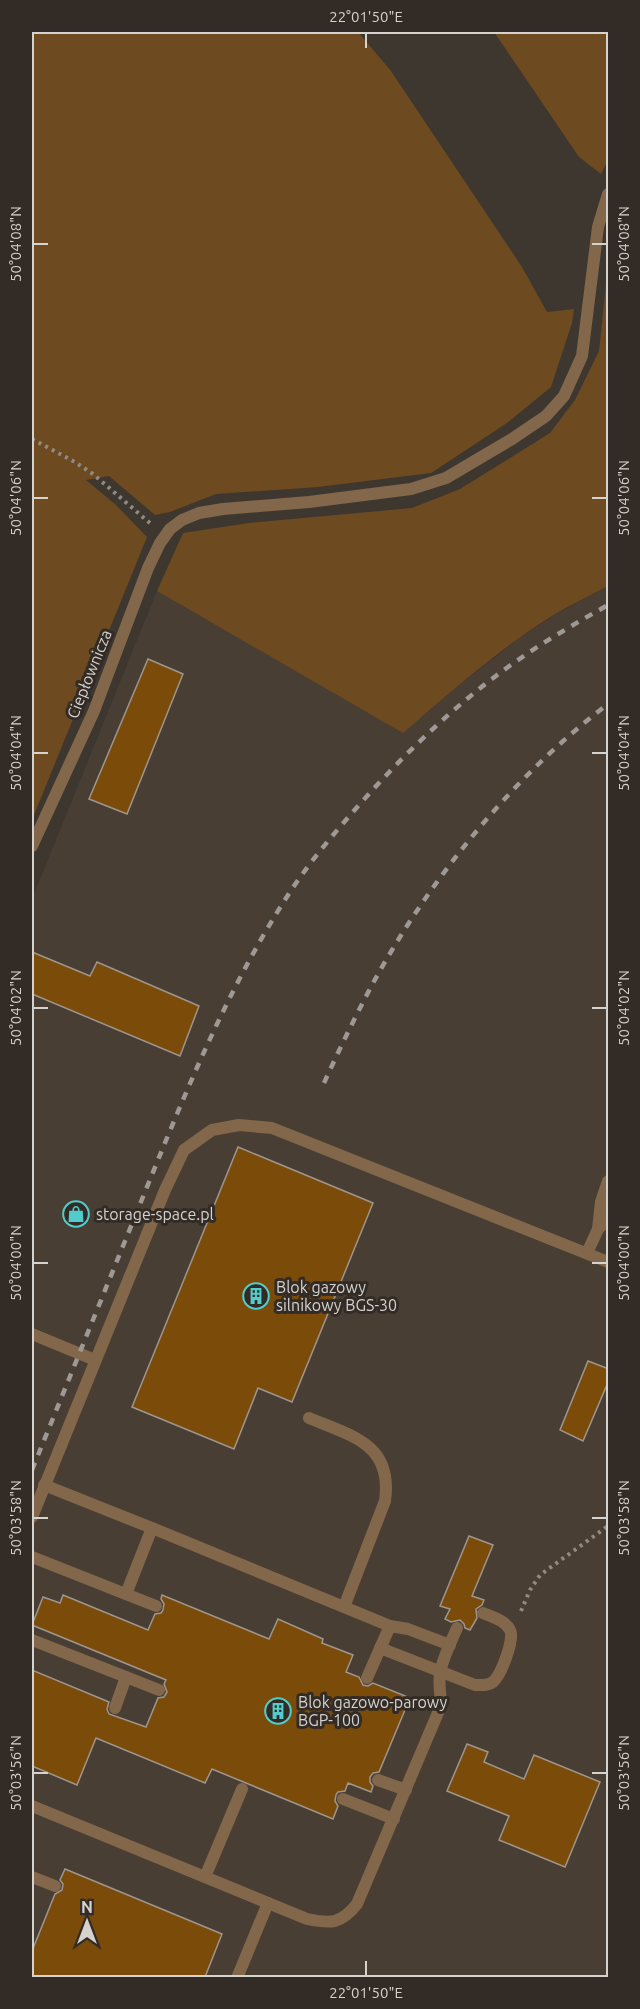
<svg xmlns="http://www.w3.org/2000/svg" width="640" height="2009" font-family="Ubuntu,sans-serif">
  <style>
    .built { fill: #493e33 }
    .green { fill: #6d4a20 }
    .building { fill: #7b4b0a; stroke: #9e968e; stroke-width: 1.5 }
    .lines { fill: none; stroke-linecap: round; stroke-linejoin: round }
    .path { stroke: #8f8a84; stroke-width: 4; stroke-dasharray: 3 4.5; stroke-linecap: butt }
    .service { stroke: #82674b; stroke-width: 12 }
    .minor { stroke: #82674b; stroke-width: 12 }
    .rail { stroke: #9e9994; stroke-width: 4.5; stroke-dasharray: 8 8; stroke-linecap: butt }
    .ticks { fill: none; stroke: #d6d2ce; stroke-width: 2 }
    .labels { text-anchor: middle; dominant-baseline: central; stroke-width: 6; stroke-linejoin: round; paint-order: stroke }
    .street-label { font-size: 16px; fill: #d6d2ce; stroke: #332c26 }
    .poi-label { font-size: 16px; fill: #d6d2ce; stroke: #332c26; text-anchor: start }
    .neatline { fill: none; stroke: #d6d2ce; stroke-width: 2 }
    .ticks-label { font-size: 15px; text-anchor: middle; fill: #d6d2ce }
  </style>
  <rect width="100%" height="100%" fill="#3d3730"/>
  <path class="built" d="M608,586V1977L32,1978V899L157,591L403,732L462,683L517,640L553,616Z"/>
  <g class="green">
    <path d="M32,32H358L391,71L522,267L547,312L574,309L572,323L551,387L507,423L431,473L318,487L216,494L170,512L155,515L109,476L86,480L116,505L147,537L32,820Z"/>
    <path d="M494,32H608V160L601,174L579,157Z"/>
    <path d="M608,265V586C590,596 570,605 552,616C498,650 451,692 403,733L157,591L183,533L249,523L412,508L460,489L550,433L575,400L599,351Z"/>
  </g>
  <g class="building">
    <path d="M148,659L183,674L127,814L89,799Z"/>
    <path d="M32,952L90,976L97,962L199,1006L180,1056L32,994Z"/>
    <path d="M238,1147L373,1203L292,1402L258,1388L234,1449L132,1407Z"/>
    <path d="M588,1361L609,1369V1380L583,1441L560,1430Z"/>
    <path d="M469,1536L493,1545L472,1596L484,1600L482,1605L476,1609L477,1618L470,1630L465,1628L464,1624L460,1620L451,1622L445,1619L450,1609L440,1606Z"/>
    <path d="M63,1595L148,1630L155,1614L161,1613L163,1610L164,1604L161,1599L162,1595L269,1639L278,1619L323,1639L322,1643L353,1655L346,1672L359,1677L363,1685L368,1686L373,1683L410,1698L379,1772L373,1773L370,1777V1782L373,1786L371,1792L348,1783L345,1791L338,1792L336,1795L335,1801L338,1806L333,1819L212,1769L205,1783L96,1738L77,1785L32,1766V1670L109,1702L107,1709L109,1714L146,1727L158,1698L164,1697L167,1692L164,1684L166,1680L32,1625L43,1597L60,1603Z"/>
    <path d="M467,1744L488,1752L484,1762L524,1779L534,1755L600,1782L565,1867L499,1840L509,1816L447,1791Z"/>
    <path d="M65,1869L222,1934L205,1977H32V1951L55,1894L62,1890L63,1884L60,1880Z"/>
  </g>
  <g class="lines">
    <g class="path">
      <path d="M32,439L75,462L93,474L151,524"/>
      <path d="M521,1611L530,1590L540,1575L608,1526"/>
    </g>
    <g class="service">
      <path d="M598,1229L601,1202L608,1181"/>
      <path d="M587,1253L598,1229L608,1219"/>
      <path d="M32,1334L95,1360"/>
      <path d="M309,1418C352,1436 393,1444 385,1501L344,1607"/>
      <path d="M44,1485L152,1528L390,1626L408,1629L450,1645"/>
      <path d="M32,1517L165,1190L184,1150L212,1130L239,1125L272,1128L608,1262"/>
      <path d="M32,1557L156,1606"/>
      <path d="M126,1594L152,1528"/>
      <path d="M32,1640L159,1690"/>
      <path d="M380,1648L475,1685C481,1685 488,1686 493,1682C501,1675 515,1639 510,1630C505,1620 492,1617 483,1613"/>
      <path d="M367,1678L390,1626"/>
      <path d="M115,1708L126,1677"/>
      <path d="M378,1780L406,1790"/>
      <path d="M343,1799L394,1819"/>
      <path d="M32,1806L307,1919C331,1924 341,1924 357,1904L440,1708C442,1696 438,1686 440,1674C442,1659 451,1642 457,1628"/>
      <path d="M32,1877L55,1886"/>
      <path d="M205,1877L242,1789"/>
      <path d="M237,1978L268,1903"/>
    </g>
    <path class="minor" d="M32,846L94,711L148,568L160,543L170,529L182,520L199,513L223,509L309,502L411,489L446,478L512,439L546,416L564,396L582,356L598,227L608,194"/>
    <g class="rail">
      <path d="M324,1083C339,1050 355,1017 372,985C429,880 513,776 608,704"/>
      <path d="M32,1470C71,1374 110,1278 149,1182C190,1081 232,980 292,889C310,862 331,837 352,813C399,759 450,709 508,667C540,644 574,624 608,605"/>
    </g>
  </g>
  <path class="ticks" d="M366,33V48M33,244H48M592,244H607M33,498H48M592,498H607M33,753H48M592,753H607M33,1008H48M592,1008H607M33,1263H48M592,1263H607M33,1518H48M592,1518H607M33,1773H48M592,1773H607M366,1961V1976"/>
  <defs>
    <g id="shop-ring" transform="scale(1.35)"><circle r="9.5" fill="#332c26" stroke="#52cdcc" stroke-width="1.5"/><path d="M-5-2.5h2.3a2.7 3.5 0 0 1 5.4 0H5L5.5 6h-11ZM-1.5-2.5h3a1.5 2.3 0 0 0-3 0Z" fill="#52cdcc"/></g>
    <g id="building-ring" transform="scale(1.35)"><circle r="9.5" fill="#332c26" stroke="#52cdcc" stroke-width="1.5"/><path d="M-4-6H4V6H1V3H-1V6H-4ZM-2.5-4.3h1.7v1.8h-1.7ZM.8-4.3h1.7v1.8H.8ZM-2.5-1h1.7V.8h-1.7ZM.8-1h1.7V.8H.8Z" fill="#52cdcc"/></g>
  </defs>
  <g fill-rule="evenodd">
    <use href="#shop-ring" x="76" y="1214"/>
    <use href="#building-ring" x="256" y="1296"/>
    <use href="#building-ring" x="278" y="1711"/>
  </g>
  <g class="labels">
    <g class="street-label">
      <text transform="translate(89 674) rotate(-68)">Ciepłownicza</text>
    </g>
    <g class="poi-label">
      <text x="96" y="1214">storage-space.pl</text>
      <text x="276" y="1287">Blok gazowy<tspan x="276" dy="18">silnikowy BGS-30</tspan></text>
      <text x="298" y="1702">Blok gazowo-parowy<tspan x="298" dy="18">BGP-100</tspan></text>
    </g>
  </g>
  <rect width="640" height="2009" fill="none" stroke="#332c26" stroke-width="66"/>
  <g transform="translate(87 1922)" stroke="#332c26" stroke-width="4.5" paint-order="stroke">
  <path d="M0-4.5L10 22L0 15L-10 22Z" fill="#d6d2ce"/>
  <text y="-9" font-size="16" font-weight="bold" text-anchor="middle" fill="#d6d2ce">N</text>
  </g>
  <rect x="33" y="33" width="574" height="1943" class="neatline"/>
  <g class="ticks-label">
    <text x="366" y="22">22°01'50"E</text>
    <text transform="translate(16 244) rotate(-90)" y="5">50°04'08"N</text>
    <text transform="translate(624 244) rotate(-90)" y="5">50°04'08"N</text>
    <text transform="translate(16 498) rotate(-90)" y="5">50°04'06"N</text>
    <text transform="translate(624 498) rotate(-90)" y="5">50°04'06"N</text>
    <text transform="translate(16 753) rotate(-90)" y="5">50°04'04"N</text>
    <text transform="translate(624 753) rotate(-90)" y="5">50°04'04"N</text>
    <text transform="translate(16 1008) rotate(-90)" y="5">50°04'02"N</text>
    <text transform="translate(624 1008) rotate(-90)" y="5">50°04'02"N</text>
    <text transform="translate(16 1263) rotate(-90)" y="5">50°04'00"N</text>
    <text transform="translate(624 1263) rotate(-90)" y="5">50°04'00"N</text>
    <text transform="translate(16 1518) rotate(-90)" y="5">50°03'58"N</text>
    <text transform="translate(624 1518) rotate(-90)" y="5">50°03'58"N</text>
    <text transform="translate(16 1773) rotate(-90)" y="5">50°03'56"N</text>
    <text transform="translate(624 1773) rotate(-90)" y="5">50°03'56"N</text>
    <text x="366" y="1998">22°01'50"E</text>
  </g>
</svg>
